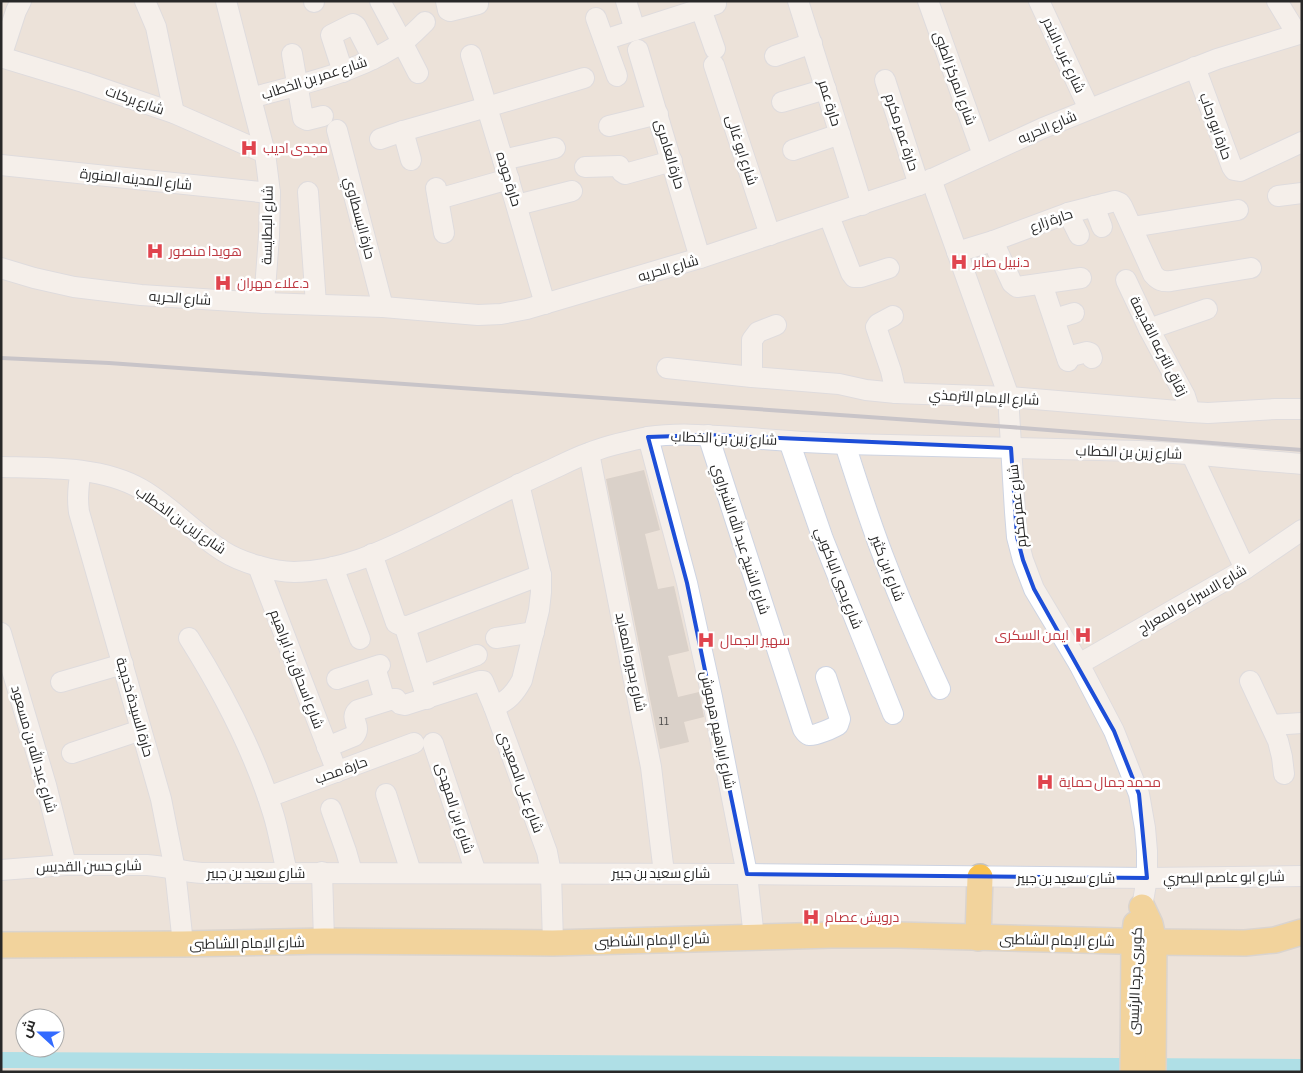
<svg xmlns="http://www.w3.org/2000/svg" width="1303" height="1073" font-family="'Asap Condensed',Cairo,sans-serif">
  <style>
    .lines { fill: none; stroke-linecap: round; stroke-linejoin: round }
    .canal { stroke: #65dcf5; stroke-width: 16 }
    .building { fill: #c3bcb6 }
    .minor-casing { stroke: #ced4e2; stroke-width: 22 }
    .major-casing { stroke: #c3c3c3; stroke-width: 28 }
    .minor { stroke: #fff; stroke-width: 20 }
    .major { stroke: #f8c252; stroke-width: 25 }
    .rail { stroke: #9ca1b4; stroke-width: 4 }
    .marked { fill: none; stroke: #1d4ed8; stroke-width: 4; stroke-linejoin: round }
    .labels { text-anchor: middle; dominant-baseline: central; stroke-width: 5; stroke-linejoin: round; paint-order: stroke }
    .number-label { font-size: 11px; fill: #4f4d4c }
    .street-label { font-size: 14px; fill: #282828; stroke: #fff }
    .health-label { font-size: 14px; fill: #be3a42; stroke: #fff; text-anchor: start }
  </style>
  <rect width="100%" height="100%" fill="#ece2d9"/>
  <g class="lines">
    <path class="canal" d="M1,1060L1302,1067"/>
  </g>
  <path class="building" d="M644,470L660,530L645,534L658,589L674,586L689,651L668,656L678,697L699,692L704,717L684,722L689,742L660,749L606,479Z"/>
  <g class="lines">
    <g class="minor-casing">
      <g id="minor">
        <path d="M145,1L156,27L174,113"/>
        <path d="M226,1L265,153L270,193L269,236L264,303"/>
        <path d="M314,1V2"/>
        <path d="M380,1L402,42L418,73"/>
        <path d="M446,1L448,10L450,11L478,4"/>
        <path d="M626,1L635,30"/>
        <path d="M798,1L862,205"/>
        <path d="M928,1L983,155"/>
        <path d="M1039,1L1089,109"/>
        <path d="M1277,1L1297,34"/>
        <path d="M701,9L715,49"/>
        <path d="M596,18L617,76"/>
        <path d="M604,40L716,4"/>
        <path d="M638,50L700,258"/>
        <path d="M292,54L303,118L307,120L323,116"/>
        <path d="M471,55L503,160L545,304"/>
        <path d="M775,56L812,43"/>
        <path d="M1,57L83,82L174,113L265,153"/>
        <path d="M1,57L16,11L21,1"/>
        <path d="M714,65L770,235"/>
        <path d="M1195,67L1232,167L1234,170L1240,171L1302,142"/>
        <path d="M343,72L331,35L353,24L356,26L373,59"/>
        <path d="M885,80L919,185"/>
        <path d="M251,98C304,83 363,72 408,38C414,33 420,27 425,22"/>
        <path d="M782,102L826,89"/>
        <path d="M609,126L658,114"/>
        <path d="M337,130L383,307"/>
        <path d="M403,131L411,160"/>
        <path d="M380,139L403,131L487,107L584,78"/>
        <path d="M793,150L840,134"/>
        <path d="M503,160L555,148"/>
        <path d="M1,165L270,193"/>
        <path d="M585,167L619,166L622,172L625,174L672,161"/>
        <path d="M931,179L1009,397V412L1015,512L1017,537L1023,560L1034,589L1079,664L1114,731L1139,794L1145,828L1147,851V878L1142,907"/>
        <path d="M436,188L444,233"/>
        <path d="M308,192L316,304"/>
        <path d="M1278,196L1302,193"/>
        <path d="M438,199L509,179"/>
        <path d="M517,205L572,191"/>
        <path d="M1094,206L1102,227"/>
        <path d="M1068,213L1079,235"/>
        <path d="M829,216L851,273L854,277H861L889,268"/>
        <path d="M1132,227L1238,210"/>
        <path d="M993,241L1012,283L1017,287L1081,278"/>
        <path d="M957,252L993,241L1068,213L1115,201L1120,203L1122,206L1153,274C1158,280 1162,282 1171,281L1251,268"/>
        <path d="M1,268L34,278L74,287L141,295L264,303L383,307L478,315L501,314L527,309L700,258L919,185L1043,128L1130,93L1217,59L1302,33"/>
        <path d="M1126,280L1149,329L1185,396L1190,412"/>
        <path d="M1042,284L1068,361"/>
        <path d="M893,316L878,324L876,327L891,371L896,393"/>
        <path d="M1054,319L1074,313"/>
        <path d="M1149,329L1207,309"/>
        <path d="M1067,357L1087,352L1090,353L1092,358"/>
        <path d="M667,368L752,377L839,384L866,390L896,393L1009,397L1190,412L1208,413L1276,409H1302"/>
        <path d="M752,377V340L758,332L776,325"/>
        <path d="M708,435L803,729C805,732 806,734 809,735C815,736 833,728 838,725L840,719L826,677"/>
        <path d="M648,437L687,583L712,697L747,874L754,938"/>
        <path d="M789,441L823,539L893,714"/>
        <path d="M845,444C858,485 871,526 887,566C903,608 921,648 940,689"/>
        <path d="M589,453L651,767L664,873"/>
        <path d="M1192,455L1245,569"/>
        <path d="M1,467C46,468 101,466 141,489C171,506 194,533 223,551C240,562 273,572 294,572C344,572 391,547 435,526C472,508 508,489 546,472C560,466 574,458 589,453C608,445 629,441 648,437C682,432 716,436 750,438C782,441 814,443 846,444C943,447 1041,448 1139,451C1193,453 1248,460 1302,464"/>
        <path d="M81,471C78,486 77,498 79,512L161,799L175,870L183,944"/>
        <path d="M372,554L396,623L405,627L427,699"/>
        <path d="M258,566L337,772"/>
        <path d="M333,567L360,639"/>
        <path d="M405,627L541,575"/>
        <path d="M1,633L46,785L66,865"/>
        <path d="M189,638C223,692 254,751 273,813C279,832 282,853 287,872"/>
        <path d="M496,638L534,632"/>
        <path d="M1079,664L1245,569L1302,530"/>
        <path d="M375,667L385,701"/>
        <path d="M420,676L477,655"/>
        <path d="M337,679L380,665"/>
        <path d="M1250,681L1278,741L1282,757L1284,774"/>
        <path d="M61,682L123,664"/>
        <path d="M494,707C508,701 515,693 522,680L539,610L541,592V575L519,484"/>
        <path d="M1271,725L1302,723"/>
        <path d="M433,743L476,873"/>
        <path d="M327,747L354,736C363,726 348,719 358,710L393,699H396L400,704L405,705L480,681H483L494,707L547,852L551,873L553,943"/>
        <path d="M72,753L141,730"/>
        <path d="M386,794L411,872"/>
        <path d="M268,797L414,743"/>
        <path d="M331,809L346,851L352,872"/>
        <path d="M1,870L66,865H147C165,866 183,872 202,873L747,874L1147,878L1302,876"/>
        <path d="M322,872L324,941"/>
      </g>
    </g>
    <g class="major-casing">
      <g id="major">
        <path d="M1142,907L1150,924L1154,942L1153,1072"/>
        <path d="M978,938L980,877"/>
        <path d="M1,945L183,944L324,941L553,943L831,935H898L1154,942L1245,943L1275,940L1302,932"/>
        <path d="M1133,1072L1134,942L1136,924"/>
      </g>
    </g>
    <use href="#minor" class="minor"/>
    <use href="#major" class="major"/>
    <path class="rail" d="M1,358L109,363L1010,427L1302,450"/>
  </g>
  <path d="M0 0H1303V1073H0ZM708,435L1011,448L1017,537L1023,560L1034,589L1114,731L1139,794L1147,878L747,874L687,583L648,437Z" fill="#ece2d9" fill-opacity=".55" fill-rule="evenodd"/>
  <path class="marked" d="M708,435L1011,448L1017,537L1023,560L1034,589L1114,731L1139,794L1147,878L747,874L687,583L648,437Z"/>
  <defs>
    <g id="hospital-bare" transform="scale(1.35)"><path d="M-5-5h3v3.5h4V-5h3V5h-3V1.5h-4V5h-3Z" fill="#e0444e" stroke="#fff" stroke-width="2.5" paint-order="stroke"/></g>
  </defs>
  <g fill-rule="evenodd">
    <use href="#hospital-bare" x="249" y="148"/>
    <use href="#hospital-bare" x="155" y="251"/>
    <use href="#hospital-bare" x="959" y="262"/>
    <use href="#hospital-bare" x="223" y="283"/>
    <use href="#hospital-bare" x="1083" y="635"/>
    <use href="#hospital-bare" x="706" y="640"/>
    <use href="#hospital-bare" x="1045" y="782"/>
    <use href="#hospital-bare" x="811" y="917"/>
  </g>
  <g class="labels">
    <g class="number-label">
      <text x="664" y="721">11</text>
    </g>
    <g class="street-label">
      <text transform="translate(1064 55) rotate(65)">شارع غرب البندر</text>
      <text transform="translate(314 78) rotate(-18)">شارع عمر بن الخطاب</text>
      <text transform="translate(955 78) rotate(70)">شارع المركز الطبى</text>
      <text transform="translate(135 100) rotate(19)">شارع بركات</text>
      <text transform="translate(830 103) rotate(73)">حارة عمر</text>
      <text transform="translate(1216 126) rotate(70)">حارة ابو رحاب</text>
      <text transform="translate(1047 127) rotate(-23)">شارع الحريه</text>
      <text transform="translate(902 132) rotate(72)">حارة عمر مكرم</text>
      <text transform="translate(742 150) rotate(72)">شارع ابو غالى</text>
      <text transform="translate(670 154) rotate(73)">حارة العامرى</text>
      <text transform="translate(136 179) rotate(6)">شارع المدينه المنورة</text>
      <text transform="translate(509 179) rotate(73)">حارة جوده</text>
      <text transform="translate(360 218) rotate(75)">حارة البسطاوي</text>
      <text transform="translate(1051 220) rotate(-19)">حارة زارع</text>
      <text transform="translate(267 225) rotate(-89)">شارع البطايسة</text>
      <text transform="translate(668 268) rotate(-16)">شارع الحريه</text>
      <text transform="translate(180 298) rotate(4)">شارع الحريه</text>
      <text transform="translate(1159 346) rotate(63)">زقاق الترعه القديمة</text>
      <text transform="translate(984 397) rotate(3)">شارع الإمام الترمذي</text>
      <text transform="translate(724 438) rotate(2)">شارع زين بن الخطاب</text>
      <text transform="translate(1129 452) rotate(2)">شارع زين بن الخطاب</text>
      <text transform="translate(1017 506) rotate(-96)">شارع عمر مكرم</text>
      <text transform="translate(181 520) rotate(35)">شارع زين بن الخطاب</text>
      <text transform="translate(741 539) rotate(72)">شارع الشيخ عبد الله الشبراوي</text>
      <text transform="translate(888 568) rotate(69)">شارع ابن كثير</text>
      <text transform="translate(839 578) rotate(69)">شارع يحيي الباكوبي</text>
      <text transform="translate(1192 599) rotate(-30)">شارع الاسراء و المعراج</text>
      <text transform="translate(631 662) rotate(78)">شارع بحيره المعابد</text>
      <text transform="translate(297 669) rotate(69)">شارع اسحاق بن ابراهيم</text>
      <text transform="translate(135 707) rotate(74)">حارة السيدة خديجة</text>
      <text transform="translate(718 730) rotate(78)">شارع ابراهيم هرموش</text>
      <text transform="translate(34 749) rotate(74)">شارع عبد الله بن مسعود</text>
      <text transform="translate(341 770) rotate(-20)">حارة محب</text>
      <text transform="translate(521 782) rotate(70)">شارع على الصعيدى</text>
      <text transform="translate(455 808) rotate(72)">شارع ابن المهدى</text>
      <text transform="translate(89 866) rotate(-1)">شارع حسن القديس</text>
      <text x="256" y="873">شارع سعيد بن جبير</text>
      <text x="661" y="873">شارع سعيد بن جبير</text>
      <text transform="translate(1224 877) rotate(-1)">شارع ابو عاصم البصري</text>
      <text x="1066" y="878">شارع سعيد بن جبير</text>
      <text transform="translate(652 940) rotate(-2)">شارع الإمام الشاطبى</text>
      <text transform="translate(1057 940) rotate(1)">شارع الإمام الشاطبى</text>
      <text transform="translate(247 943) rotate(-1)">شارع الإمام الشاطبى</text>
      <text transform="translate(1135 981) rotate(-88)">كوبرى جرجا الرئيسى</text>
    </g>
    <g class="health-label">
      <text x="263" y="148">مجدى اديب</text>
      <text x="169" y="251">هويدا منصور</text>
      <text x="973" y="262">د.نبيل صابر</text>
      <text x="237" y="283">د.علاء مهران</text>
      <text x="1069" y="635" text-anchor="end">ايمن السكرى</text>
      <text x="720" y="640">سهير الجمال</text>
      <text x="1059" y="782">محمد جمال حماية</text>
      <text x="825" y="917">درويش عصام</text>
    </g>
  </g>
  <rect width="1303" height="1073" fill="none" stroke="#282828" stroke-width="5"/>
  <g transform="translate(40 1033) rotate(291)"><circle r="24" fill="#ffffff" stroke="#a9a9a9"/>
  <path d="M0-4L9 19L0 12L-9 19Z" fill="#336bff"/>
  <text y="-8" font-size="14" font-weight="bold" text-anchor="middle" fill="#282828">ش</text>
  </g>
</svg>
